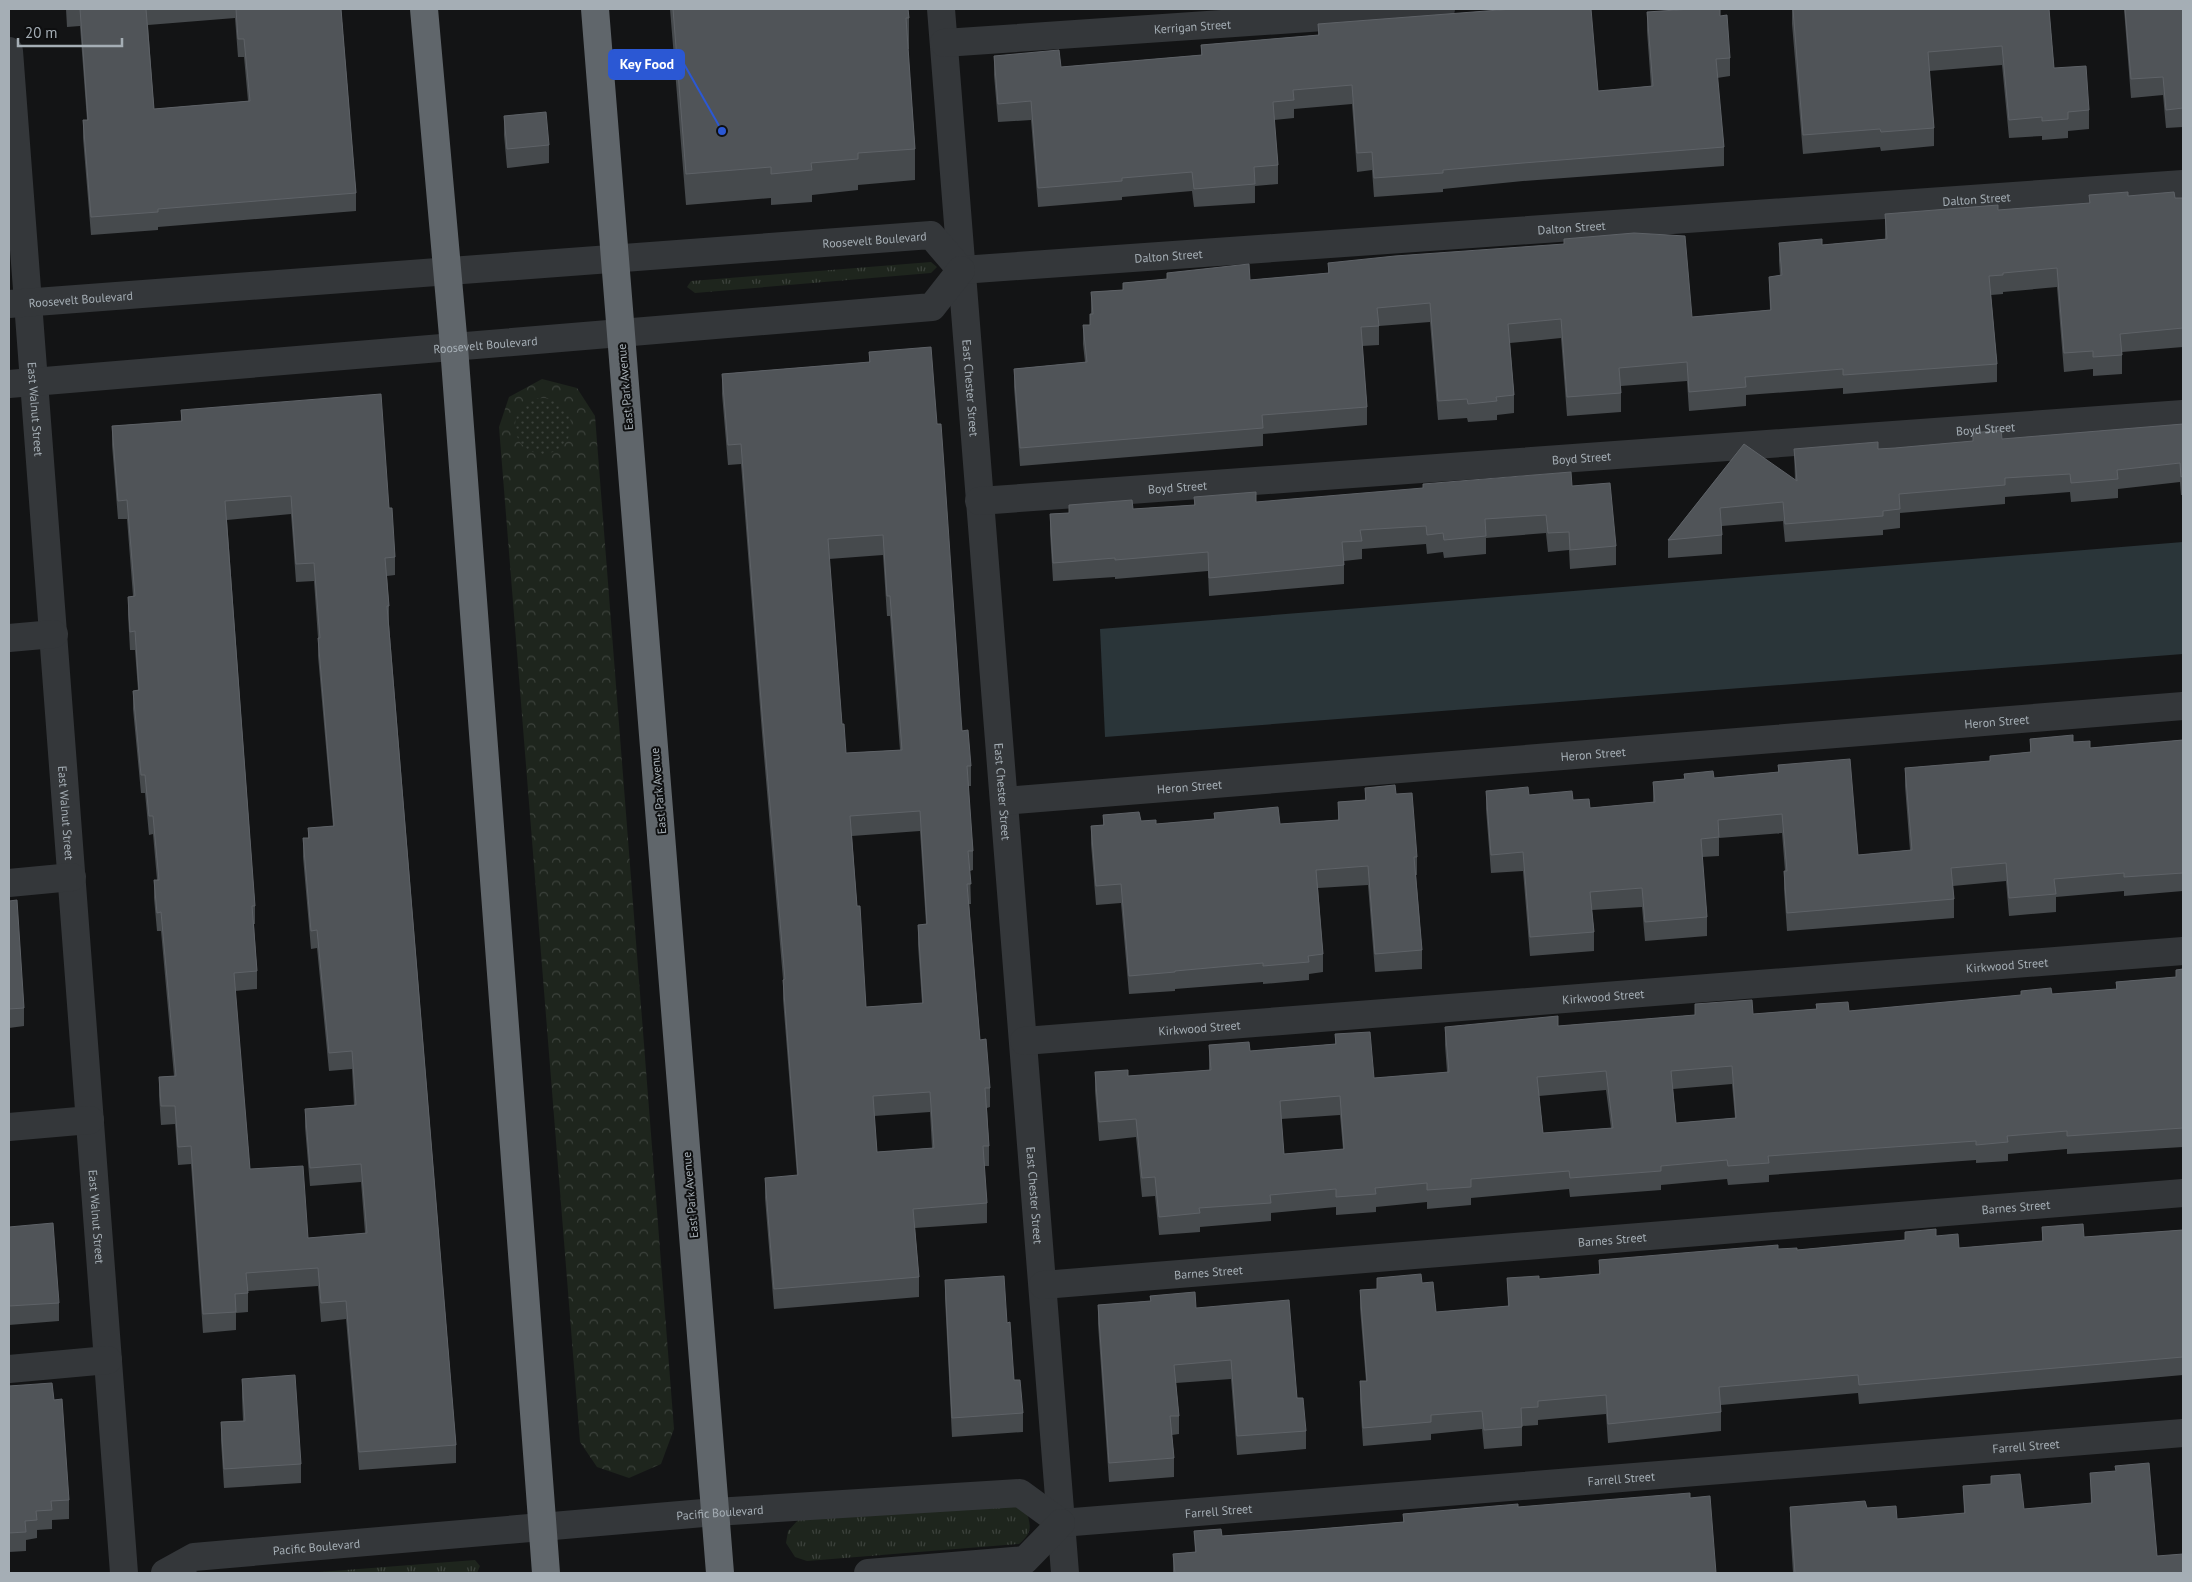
<svg xmlns="http://www.w3.org/2000/svg" width="2192" height="1582" font-family="'PT Sans',sans-serif">
  <style>
    .grass { fill: url(#grass-tufts) }
    .forest { fill: url(#forest-crowns) }
    .garden { fill: url(#garden-dots) }
    .water { fill: #2a3539 }
    .lines { fill: none; stroke-linecap: round; stroke-linejoin: round }
    .minor { stroke: #34373a; stroke-width: 28 }
    .highway { stroke: #60666b; stroke-width: 28 }
    .wall { fill: #464a4d; fill-rule: evenodd }
    .building { fill: #505458; stroke: #5e6267; fill-rule: evenodd }
    .labels { text-anchor: middle; dominant-baseline: central; stroke-width: 4; stroke-linejoin: round; paint-order: stroke }
    .street-label { font-size: 12px; fill: #a5aeb5; stroke: #0e0f10 }
    .leader { fill: none; stroke: #2b58d4; stroke-width: 2 }
    .callout-dot { fill: #2b58d4; stroke: #0e0f10; stroke-width: 2 }
    .callout { fill: #2b58d4; stroke: #2b58d4; stroke-width: 2 }
    .callout-label { font-size: 14px; text-anchor: middle; font-weight: bold; fill: #fff }
  </style>
  <defs>
    <pattern id="grass-tufts" width="24" height="20" patternUnits="userSpaceOnUse" patternTransform="scale(1.25)"><rect width="24" height="20" fill="#1e251d"/><path d="M3 7l-1-3M5 7V3M7 7l1-3M15 17l-1-3M17 17v-4M19 17l1-3" fill="none" stroke="#3c423c"/></pattern>
    <pattern id="forest-crowns" width="20" height="18" patternUnits="userSpaceOnUse" patternTransform="scale(1.25)"><rect width="20" height="18" fill="#1e251d"/><path d="M2 6a3 3 0 1 1 6 0M12 15a3 3 0 1 1 6 0" fill="none" stroke="#3c423c"/></pattern>
    <pattern id="garden-dots" width="8" height="8" patternUnits="userSpaceOnUse" patternTransform="scale(1.25)"><rect width="8" height="8" fill="#1e251d"/><path d="M2 2h.1M6 6h.1" fill="none" stroke="#3c423c" stroke-width="1.8" stroke-linecap="round"/></pattern>
  </defs>
  <rect width="100%" height="100%" fill="#131415"/>
  <g class="grass">
    <path d="M931,262L937,267L931,273L695,293L687,287L691,281Z"/>
    <path d="M1013,1504L1026,1510C1031,1526 1033,1532 1019,1544L807,1561L795,1557L786,1543L788,1531L799,1519Z"/>
    <path d="M475,1560L480,1566L477,1573H307Z"/>
  </g>
  <path class="forest" d="M542,379L577,388L595,416L674,1429L661,1464L629,1478L597,1467L580,1442L499,427L509,397Z"/>
  <circle class="garden" cx="543" cy="426" r="28"/>
  <path class="water" d="M2183,542V654L1105,737L1100,629Z"/>
  <g class="lines">
    <g class="minor">
      <path id="s1" d="M941,9L1065,1573"/>
      <path id="s2" d="M944,43L1441,9"/>
      <path id="s3" d="M9,51L124,1573"/>
      <path id="s4" d="M961,270L2183,184"/>
      <path id="s5" d="M9,304L931,235L961,270"/>
      <path id="s6" d="M9,384L932,307L961,270"/>
      <path id="s7" d="M979,501L2183,414"/>
      <path d="M9,638L54,634"/>
      <path id="s8" d="M1004,801L2183,706"/>
      <path d="M9,883L72,877"/>
      <path id="s9" d="M1024,1041L2183,951"/>
      <path d="M9,1127L90,1120"/>
      <path id="s10" d="M1043,1285L2183,1193"/>
      <path d="M9,1369L108,1360"/>
      <path id="s11" d="M1061,1523L2183,1433"/>
      <path id="s12" d="M165,1573L194,1557L715,1512L1020,1493L1061,1523"/>
      <path d="M868,1573L1025,1560L1061,1523"/>
    </g>
    <g class="highway">
      <path d="M424,9L454,347L546,1573"/>
      <path d="M595,9L720,1573"/>
    </g>
  </g>
  <g class="wall">
    <path d="M66,9H341L356,193V211L158,227V230L91,235L83,138V120H87L80,26L67,27ZM235,18L238,57H244L248,101L154,109L148,25Z"/>
    <path d="M670,9H908L909,18V49H908L915,149V180L858,185V190L812,195V202L771,205V198L686,205Z"/>
    <path d="M1792,9H2049L2054,68L2089,110V129L2068,131V138L2042,140V136L2009,138L2002,65L1929,71L1934,128V146L1881,151L1880,147L1803,154L1792,24Z"/>
    <path d="M2124,9H2183V127L2166,128L2163,95L2131,98Z"/>
    <path d="M1647,12L1720,16L1730,58V76L1717,78L1724,147V166L1523,181L1443,189V192L1374,197L1372,170L1357,172L1352,104L1294,109V118L1274,120L1278,165V184L1255,186V203L1194,207L1192,191L1122,197V200L1038,207L1031,120L998,122L994,75V56L1061,67L1201,55V45L1318,35V24L1598,91L1651,86L1647,31Z"/>
    <path d="M504,116L549,145V163L507,168L504,135Z"/>
    <path d="M2089,195L2128,196L2175,198H2183V347L2122,352V374L2093,376V369L2064,372L2057,287L2003,292V294L1991,295L1997,364V382L1843,394V388L1746,395V406L1689,411L1687,381L1621,386V412L1567,416L1561,338L1510,343L1514,395V413L1497,415V420L1468,422L1467,418L1438,420L1430,322L1379,326V345L1362,346L1367,407V425L1263,434V446L1020,466L1014,387V369L1085,362L1083,344V325H1090V314H1091V292L1123,290V283L1167,279V273L1250,280L1328,273V263L1692,317L1770,310L1769,277L1780,276L1779,261V243L1822,245L1885,239V214L1998,210L2089,203Z"/>
    <path d="M869,352L971,766V786H968L973,851V870L970,871L971,904H969L980,1040L990,1088V1107L987,1108L989,1146V1166H984L987,1203V1223L915,1228L919,1277V1297L774,1309L765,1198V1178L797,1176L783,999V979L762,733L741,464L728,465L722,394V374L869,362ZM883,555L887,616H890L900,750L846,753L842,724L829,559ZM920,831L926,924L918,925V945L922,1003L866,1007L857,906L852,836ZM930,1112L932,1148L877,1152L874,1116Z"/>
    <path d="M181,410L389,508L395,557V575L387,576L389,606V624L456,1445V1463L359,1470L346,1319L321,1322L318,1286L248,1291V1312L236,1313V1330L203,1333L191,1164L178,1165L175,1124L161,1125L159,1096V1077L174,1076L161,931H157L154,898V880H157L153,834L149,835L145,793H141L133,709V691L138,690L135,650H130L128,615V597L133,596L127,519H118L112,445V426L181,421ZM291,514L296,582L314,581L318,638V656L333,826L308,828V838H303V857L311,949L317,948L329,1071L352,1069L354,1105L305,1109V1127L310,1186L361,1182L365,1233L308,1238L250,1169L235,991L257,989V971L254,924H255V906L227,520Z"/>
    <path d="M2183,424V495H2181L2180,482L2118,489V498L2071,502L2070,492L2005,497V504L1900,513V528L1883,530V535L1785,542L1783,521L1722,526V554L1668,558V540L1744,444L1795,480L1794,449H1878L1895,448L1973,441V433L2002,439Z"/>
    <path d="M1572,486L1616,546V565L1570,569L1569,550L1548,552L1546,533L1486,538V554L1444,558L1443,552L1427,554L1426,544L1362,549V559L1344,561V584L1209,596L1208,571L1115,579V577L1053,581L1050,533V514L1069,513V505L1133,509L1194,505V497L1256,502Z"/>
    <path d="M2030,739L2073,742L2090,748L2183,740V891L2124,896V891L2056,897V912L2009,916L2006,881L1953,886L1954,899V918L1787,931L1784,889V871H1785L1782,833L1719,838V856L1702,857L1707,917V936L1645,941L1642,907L1592,910L1594,932V951L1530,956L1523,871L1491,873L1486,809V791L1573,800L1590,808L1653,802V782L1684,779V774L1714,778L1778,772V765L1858,855L1910,850L1905,786V768L1990,761V756L2030,752Z"/>
    <path d="M1365,788L1396,794L1417,857V875H1416L1422,950V969L1375,972L1368,885L1318,888L1323,954V972L1309,974V980L1263,984V982L1175,989V991L1129,994L1121,903L1096,905L1091,844V826L1103,825V815L1156,824L1214,819V813L1280,824L1338,820V802L1365,800Z"/>
    <path d="M9,901L24,1008V1026L9,1028Z"/>
    <path d="M2183,969V1147L2067,1154V1149L2008,1154V1161L1976,1163V1160L1769,1175V1182L1728,1185L1727,1179L1661,1185V1190L1570,1197L1569,1189L1471,1198V1205L1427,1209V1202L1376,1207V1212L1336,1215V1207L1271,1213V1221L1200,1227V1232L1159,1235L1155,1196L1142,1197L1136,1137L1099,1141L1095,1091V1072L1128,1076L1209,1070V1045L1250,1051L1335,1044V1034L1374,1078L1447,1072L1445,1045V1027L1558,1026L1695,1015V1004L1753,1014L1816,1009V1004L1849,1011L2116,989V982L2176,977V970ZM1732,1084L1735,1118L1676,1123L1673,1089ZM1606,1090L1611,1128L1543,1133L1539,1096ZM1340,1115L1343,1149L1284,1154L1281,1119Z"/>
    <path d="M9,1227L59,1303V1321L9,1325Z"/>
    <path d="M2042,1227L2084,1237L2183,1230V1375L1859,1404L1858,1393L1721,1405V1431L1608,1443L1606,1414L1538,1420V1425L1522,1426V1446L1484,1449L1482,1429L1431,1434V1440L1363,1446L1360,1400V1381H1366L1360,1308V1290L1377,1289V1278L1422,1283L1436,1312L1508,1306L1507,1278L1539,1279L1599,1274V1260L1778,1249L1797,1250L1905,1240V1232L1936,1236L1959,1248L2042,1241Z"/>
    <path d="M945,1280L1007,1323L1014,1380L1023,1413V1432L952,1437L945,1299Z"/>
    <path d="M1150,1296L1196,1308L1297,1398L1306,1431V1449L1237,1455L1231,1379L1176,1383L1179,1416V1434L1172,1435L1174,1458V1477L1109,1482L1098,1324V1305L1150,1301Z"/>
    <path d="M242,1379L301,1464V1483L224,1488L221,1441V1422L243,1421L242,1398Z"/>
    <path d="M9,1386L54,1400L69,1500V1519L52,1520V1529L37,1530V1538L26,1540V1551L9,1552Z"/>
    <path d="M2090,1473L2157,1556L2183,1573H1793L1790,1525V1507L1867,1508L1897,1519L1964,1513L1963,1486L1991,1484V1476L2024,1509L2091,1504Z"/>
    <path d="M1690,1498L1716,1573H1173V1554L1195,1552L1194,1531L1222,1536L1306,1530L1403,1522V1514Z"/>
  </g>
  <g class="building">
    <path d="M80,9H146L154,109L250,101L244,39H238L236,9H341L356,193L158,209V212L91,217L83,120H88Z"/>
    <path d="M673,9H908L909,18H906L915,149L858,153V159L811,163L812,170L771,174V167L686,174Z"/>
    <path d="M1512,9H1591L1598,91L1653,86L1647,12L1691,9H1720V16L1727,15L1730,58L1716,59L1724,147L1523,163L1443,170V173L1374,178L1372,152L1357,153L1352,85L1293,90L1294,100L1273,102L1278,165L1254,167L1255,184L1194,189L1192,172L1122,178V181L1038,188L1031,101L998,104L994,56L1059,50L1061,67L1202,55L1201,45L1319,35L1318,24Z"/>
    <path d="M1793,9H2049L2054,68L2086,66L2089,110L2068,112V119L2042,121V117L2009,120L2002,46L1928,52L1934,128L1881,132L1880,129L1803,135Z"/>
    <path d="M2125,9H2183V108L2166,110L2163,77L2131,79Z"/>
    <path d="M546,112L549,145L507,149L504,116Z"/>
    <path d="M2128,192V196L2174,192L2175,198H2183V328L2120,334L2122,355L2093,357V351L2064,353L2057,268L2003,273V275L1989,276L1997,364L1843,375V369L1745,377L1746,387L1689,392L1687,362L1619,368L1621,393L1567,397L1561,319L1508,324L1514,395L1496,397L1497,401L1468,404L1467,399L1438,401L1430,303L1377,308L1379,326L1361,327L1367,407L1262,415L1263,428L1020,448L1014,369L1087,362L1083,325H1090V314H1093L1091,292L1123,290V283L1167,279V273L1249,264L1250,280L1329,273L1328,263L1395,256L1564,244V239L1634,233L1685,236L1692,317L1771,310L1769,277L1782,275L1779,243L1822,239V245L1887,239L1885,214L1998,205V210L2090,203L2089,195Z"/>
    <path d="M931,347L937,424H941L944,466L962,731L968,730L971,766H967L973,851H968L971,884H967L980,1040L986,1039L990,1088H985L989,1146H983L987,1203L913,1209L919,1277L774,1289L765,1178L798,1175L783,980L785,979L762,713L741,444L728,445L722,374L870,362L869,352ZM883,535L887,596H890L902,750L846,753L844,724H842L828,539ZM920,811L927,924L918,925L923,1003L866,1007L860,906H857L850,816ZM930,1092L934,1148L877,1152L873,1096Z"/>
    <path d="M381,394L389,508H392L395,557L385,558L389,606H387L456,1445L359,1452L346,1301L321,1303L318,1268L246,1273L248,1293L235,1294L236,1312L203,1314L191,1146L178,1147L175,1106H161L159,1077L176,1076L161,912L157,913L154,880H159L153,816H149L145,775H141L133,691L139,690L135,631L130,632L128,597L135,596L127,500L118,501L112,426L182,421L181,410ZM291,496L296,564L314,563L320,638H318L334,826L308,828L309,838H303L311,931L317,930L329,1053L352,1051L356,1105L305,1109L310,1168L361,1164L367,1233L308,1238L303,1166L250,1169L234,973L257,971L252,906H255L225,501Z"/>
    <path d="M2183,424V476L2181,477L2180,463L2117,470L2118,479L2071,483L2070,474L2005,478V485L1899,494L1900,509L1883,511V516L1785,524L1783,502L1720,508L1722,535L1668,540L1744,444L1797,481L1794,449L1878,442V449L1895,448L1973,441V433L2001,430L2002,439Z"/>
    <path d="M1571,472L1572,486L1610,483L1616,546L1570,550L1569,532L1548,533L1546,515L1485,519L1486,536L1444,540L1443,533L1427,535L1426,526L1360,530L1362,541L1342,542L1344,565L1209,578L1208,552L1115,560V558L1053,563L1050,514L1069,513V505L1132,500L1133,509L1195,505L1194,497L1256,492V502L1423,488V484Z"/>
    <path d="M2073,735V742L2090,741V748L2183,740V873L2124,877V873L2054,879L2056,894L2009,898L2006,863L1951,868L1954,899L1787,913L1784,871H1787L1782,814L1718,820L1719,837L1701,839L1707,917L1645,922L1642,888L1590,892L1594,932L1530,937L1523,852L1491,855L1486,791L1528,787L1529,795L1572,791L1573,800L1589,799L1590,808L1655,802L1653,782L1685,779L1684,774L1713,771L1714,778L1779,772L1778,765L1850,759L1858,855L1912,850L1905,768L1990,761V756L2031,752L2030,739Z"/>
    <path d="M1395,785L1396,794L1412,793L1417,857H1414L1422,950L1375,954L1368,866L1316,870L1323,954L1308,956L1309,962L1263,966V963L1175,971V972L1129,976L1121,884L1096,886L1091,826L1104,825L1103,815L1139,812L1141,821L1156,820V824L1215,819L1214,813L1278,807L1280,824L1339,820L1338,802L1366,800L1365,788Z"/>
    <path d="M17,900L24,1008L9,1009V901Z"/>
    <path d="M2183,969V1128L2067,1136V1131L2007,1136L2008,1142L1976,1145V1141L1768,1156L1769,1163L1728,1166L1727,1160L1661,1166V1171L1570,1178L1569,1171L1471,1179V1187L1427,1190V1183L1375,1188L1376,1194L1336,1197V1189L1270,1195L1271,1203L1199,1208L1200,1213L1159,1217L1155,1177L1142,1178L1136,1119L1099,1122L1095,1072L1128,1070V1076L1211,1070L1209,1045L1249,1042L1250,1051L1336,1044L1335,1034L1370,1032L1374,1078L1449,1072L1445,1027L1558,1016V1026L1695,1015V1004L1752,1000L1753,1014L1817,1009L1816,1004L1848,1002L1849,1011L2021,995V991L2051,988L2052,994L2117,989L2116,982L2176,977V970ZM1732,1066L1736,1118L1676,1123L1671,1071ZM1606,1071L1613,1128L1543,1133L1537,1077ZM1340,1096L1344,1149L1284,1154L1280,1101Z"/>
    <path d="M53,1223L59,1303L9,1306V1227Z"/>
    <path d="M2083,1224L2084,1237L2183,1230V1357L1859,1385L1858,1375L1719,1387L1721,1412L1608,1424L1606,1395L1538,1401V1407L1521,1408L1522,1427L1484,1430L1482,1411L1431,1415V1422L1363,1428L1360,1381H1367L1360,1290L1377,1289V1278L1421,1274L1422,1283L1433,1282L1436,1312L1509,1306L1507,1278L1539,1276V1279L1600,1274L1599,1260L1778,1245V1249L1797,1248V1250L1905,1240V1232L1936,1229V1236L1958,1234L1959,1248L2043,1241L2042,1227Z"/>
    <path d="M1004,1276L1007,1323L1010,1322L1014,1380H1020L1023,1413L952,1418L945,1280Z"/>
    <path d="M1195,1292L1196,1308L1289,1300L1297,1398H1303L1306,1431L1237,1436L1231,1360L1174,1365L1179,1416H1170L1174,1458L1109,1463L1098,1305L1151,1301L1150,1296Z"/>
    <path d="M295,1375L301,1464L224,1469L221,1422L245,1421L242,1379Z"/>
    <path d="M52,1383L54,1400L62,1399L69,1500L51,1501L52,1510L36,1511L37,1520L25,1521L26,1532L9,1533V1386Z"/>
    <path d="M2149,1463L2157,1556L2183,1554V1573H1795L1790,1507L1865,1501L1867,1508L1896,1506L1897,1519L1965,1513L1963,1486L1991,1484V1476L2020,1474L2024,1509L2092,1503L2090,1473L2116,1471L2115,1466Z"/>
    <path d="M1690,1493V1498L1710,1496L1716,1573H1175L1173,1554L1196,1552L1194,1531L1221,1529L1222,1536L1306,1530L1404,1522L1403,1514L1518,1504V1507Z"/>
  </g>
  <g class="labels">
    <g class="street-label">
      <text stroke="none"><textPath href="#s2" startOffset="249">Kerrigan Street</textPath></text>
      <text stroke="none"><textPath href="#s4" startOffset="1018">Dalton Street</textPath></text>
      <text stroke="none"><textPath href="#s4" startOffset="612">Dalton Street</textPath></text>
      <text stroke="none"><textPath href="#s5" startOffset="868">Roosevelt Boulevard</textPath></text>
      <text stroke="none"><textPath href="#s4" startOffset="208">Dalton Street</textPath></text>
      <text stroke="none"><textPath href="#s5" startOffset="72">Roosevelt Boulevard</textPath></text>
      <text stroke="none"><textPath href="#s6" startOffset="478">Roosevelt Boulevard</textPath></text>
      <text transform="translate(625 387) rotate(-95)">East Park Avenue</text>
      <text stroke="none"><textPath href="#s1" startOffset="380">East Chester Street</textPath></text>
      <text stroke="none"><textPath href="#s3" startOffset="359">East Walnut Street</textPath></text>
      <text stroke="none"><textPath href="#s7" startOffset="1009">Boyd Street</textPath></text>
      <text stroke="none"><textPath href="#s7" startOffset="604">Boyd Street</textPath></text>
      <text stroke="none"><textPath href="#s7" startOffset="199">Boyd Street</textPath></text>
      <text stroke="none"><textPath href="#s8" startOffset="996">Heron Street</textPath></text>
      <text stroke="none"><textPath href="#s8" startOffset="591">Heron Street</textPath></text>
      <text stroke="none"><textPath href="#s8" startOffset="186">Heron Street</textPath></text>
      <text transform="translate(658 791) rotate(-95)">East Park Avenue</text>
      <text stroke="none"><textPath href="#s1" startOffset="785">East Chester Street</textPath></text>
      <text stroke="none"><textPath href="#s3" startOffset="764">East Walnut Street</textPath></text>
      <text stroke="none"><textPath href="#s9" startOffset="986">Kirkwood Street</textPath></text>
      <text stroke="none"><textPath href="#s9" startOffset="581">Kirkwood Street</textPath></text>
      <text stroke="none"><textPath href="#s9" startOffset="176">Kirkwood Street</textPath></text>
      <text transform="translate(690 1195) rotate(-95)">East Park Avenue</text>
      <text stroke="none"><textPath href="#s1" startOffset="1190">East Chester Street</textPath></text>
      <text stroke="none"><textPath href="#s10" startOffset="976">Barnes Street</textPath></text>
      <text stroke="none"><textPath href="#s3" startOffset="1169">East Walnut Street</textPath></text>
      <text stroke="none"><textPath href="#s10" startOffset="571">Barnes Street</textPath></text>
      <text stroke="none"><textPath href="#s10" startOffset="166">Barnes Street</textPath></text>
      <text stroke="none"><textPath href="#s11" startOffset="968">Farrell Street</textPath></text>
      <text stroke="none"><textPath href="#s11" startOffset="562">Farrell Street</textPath></text>
      <text stroke="none"><textPath href="#s11" startOffset="158">Farrell Street</textPath></text>
      <text stroke="none"><textPath href="#s12" startOffset="561">Pacific Boulevard</textPath></text>
      <text stroke="none"><textPath href="#s12" startOffset="156">Pacific Boulevard</textPath></text>
    </g>
  </g>
  <path class="leader" d="M722 131L684 64"/>
  <circle class="callout-dot" cx="722" cy="131" r="5"/>
  <rect class="callout" x="609" y="50" width="75" height="29" rx="5"/>
  <g class="callout-label">
    <text x="647" y="69">Key Food</text>
  </g>
  <rect width="2192" height="1582" fill="none" stroke="#a5aeb5" stroke-width="20"/>
  <path d="M18 38v8h104v-8" fill="none" stroke="#a5aeb5" stroke-width="2.5"/>
  <text x="25" y="38" font-size="15" fill="#a5aeb5" stroke="#0e0f10" stroke-width="4" paint-order="stroke">20 m</text>
</svg>
